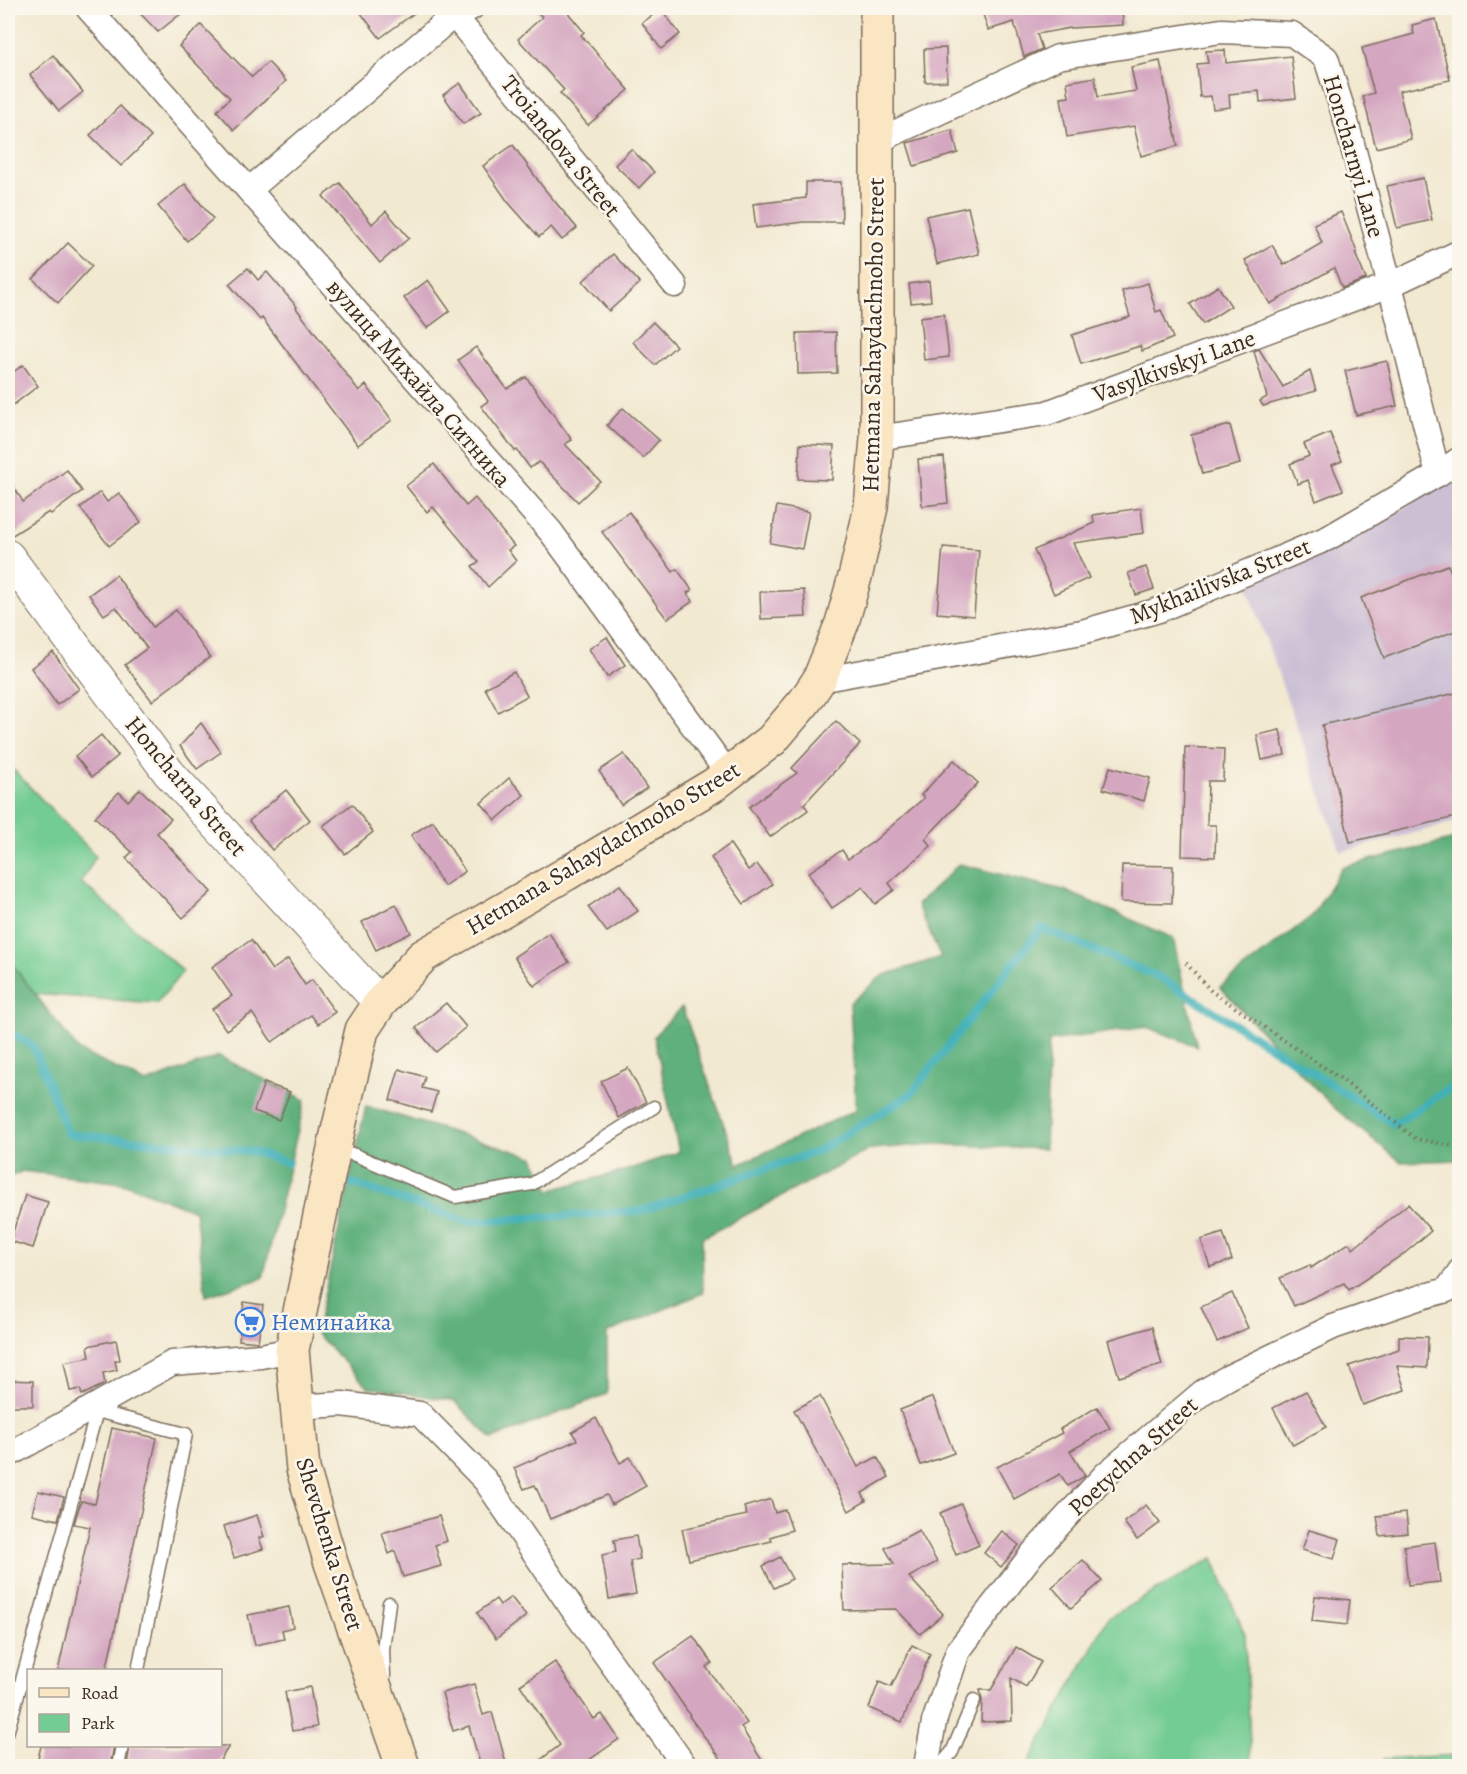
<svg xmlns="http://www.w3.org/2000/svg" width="1467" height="1774" font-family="Alegreya,serif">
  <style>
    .industrial { fill: #cbbfd4 }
    .green { fill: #73cc93; stroke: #577b58; stroke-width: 1.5 }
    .forest { fill: #5eb07d; stroke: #4c6d4e; stroke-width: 1.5 }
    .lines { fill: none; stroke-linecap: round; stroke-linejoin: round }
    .stream { stroke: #3fb0b8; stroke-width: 8 }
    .building { fill: #d4a6c0 }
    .service-casing { stroke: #7b6d5d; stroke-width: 15 }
    .minor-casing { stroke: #7b6d5d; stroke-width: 27 }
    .tertiary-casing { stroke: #7b6d5d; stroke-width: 34 }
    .secondary-casing { stroke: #7b6d5d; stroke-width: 36 }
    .path { stroke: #7b6d5d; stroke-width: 4; stroke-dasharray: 1.5 4.5; stroke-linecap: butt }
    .service { stroke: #fff; stroke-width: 12 }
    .minor { stroke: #fff; stroke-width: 24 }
    .tertiary { stroke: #fff; stroke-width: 32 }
    .secondary { stroke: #fbe6c4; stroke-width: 33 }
    .labels { text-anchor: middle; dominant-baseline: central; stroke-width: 5; stroke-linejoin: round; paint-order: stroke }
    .street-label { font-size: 24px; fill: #3b2a1e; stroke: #fbf7ec }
    .shop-label { font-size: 24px; fill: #366cbe; stroke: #fbf7ec; text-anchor: start }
  </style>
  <rect width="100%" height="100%" fill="#fbf7ec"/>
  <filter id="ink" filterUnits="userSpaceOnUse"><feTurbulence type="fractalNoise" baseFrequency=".0167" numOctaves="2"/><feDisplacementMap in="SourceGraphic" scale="12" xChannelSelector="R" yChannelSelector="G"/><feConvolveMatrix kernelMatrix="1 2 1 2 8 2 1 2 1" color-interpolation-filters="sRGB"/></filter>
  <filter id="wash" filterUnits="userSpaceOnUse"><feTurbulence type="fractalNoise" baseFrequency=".008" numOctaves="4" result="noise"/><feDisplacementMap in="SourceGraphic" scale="24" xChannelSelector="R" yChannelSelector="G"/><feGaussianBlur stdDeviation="1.35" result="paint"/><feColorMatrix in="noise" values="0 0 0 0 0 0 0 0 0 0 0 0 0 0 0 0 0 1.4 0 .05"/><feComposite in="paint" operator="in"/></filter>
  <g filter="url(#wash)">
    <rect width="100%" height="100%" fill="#f2e9d1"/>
    <path class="industrial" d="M1459,473V821L1341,852L1246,582L1372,528Z"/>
    <g class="green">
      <path d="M8,764L96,856L81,882L183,971L157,1003L34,994L8,959Z"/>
      <path d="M1213,1558L1245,1635L1251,1766H1027L1108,1618Z"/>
      <path d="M1459,1755V1766H1380L1384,1759Z"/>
    </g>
    <g class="forest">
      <path d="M1459,838V1160L1401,1162L1332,1106L1220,987L1313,915L1342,867Z"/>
      <path d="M959,864L1064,890L1173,938L1197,1046L1146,1027L1049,1041L1045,1149L937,1144L871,1149L702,1238L703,1293L607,1333V1394L492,1439L454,1401L368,1387L316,1333L366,1106L534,1157L550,1190L624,1171L679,1152L654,1036L682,1007L738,1165L856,1110L850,1003L882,976L941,957L917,905Z"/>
      <path d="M8,959L79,1051L146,1083L219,1056L305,1100L263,1278L206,1296L195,1211L123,1183L22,1171L8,1178Z"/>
    </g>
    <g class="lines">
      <g class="stream">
        <path d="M8,1031L34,1047L68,1134L254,1152L288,1163"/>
        <path d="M345,1181L469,1222L641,1211L818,1151L910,1095L1041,928L1159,977L1394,1124L1460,1082"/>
      </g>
    </g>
    <g id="blocks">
      <g class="building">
        <path d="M135,8H188L158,32Z"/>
        <path d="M357,8H421L380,38Z"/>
        <path d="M534,8H564L584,32L581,35L629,90L588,125L560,93L564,90L518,39L542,17Z"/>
        <path d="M981,8H1122L1123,25L1070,28L1037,34L1042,49L1024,57L1014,22L988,30Z"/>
        <path d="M661,9L680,34L661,49L642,23Z"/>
        <path d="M1436,19L1450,80L1399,91L1411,139L1376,148L1363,96L1374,93L1362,48L1414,34L1412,25Z"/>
        <path d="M201,25L252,77L268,62L286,81L234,130L217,111L230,98L179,46Z"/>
        <path d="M946,48L947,81L925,82L924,49Z"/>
        <path d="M1225,50L1226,63L1291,56L1296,98L1260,102L1259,91L1229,94L1230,107L1213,109L1211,96L1200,97L1197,64L1208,63L1206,51Z"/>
        <path d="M53,55L83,92L59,111L30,75Z"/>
        <path d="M1160,61L1178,146L1141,156L1134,126L1067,137L1061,98L1069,97L1067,82L1095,77L1098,97L1136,91L1131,67Z"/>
        <path d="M460,83L481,113L463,124L443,95Z"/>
        <path d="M120,106L151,137L121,166L90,135Z"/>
        <path d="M952,130L958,153L914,166L907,143Z"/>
        <path d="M513,145L542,186L577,228L562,240L551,227L539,237L508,202L483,166Z"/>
        <path d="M631,149L654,172L639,188L615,165Z"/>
        <path d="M1423,178L1432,220L1397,228L1387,186Z"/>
        <path d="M806,182H841L842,222H803L756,228L753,204L806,198Z"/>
        <path d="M340,183L372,224L386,211L409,238L380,263L323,196Z"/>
        <path d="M185,184L213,219L187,241L158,206Z"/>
        <path d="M968,207L979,254L937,264L926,216Z"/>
        <path d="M1341,212L1357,252L1355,253L1366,279L1342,288L1334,268L1270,304L1245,260L1272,245L1284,265L1322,243L1314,224Z"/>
        <path d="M68,243L92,266L58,303L33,279Z"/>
        <path d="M613,254L640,283L609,311L583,281Z"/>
        <path d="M248,268L258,280L267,272L297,307L296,308L359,391L366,385L392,420L358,445L262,318L260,320L229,284Z"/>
        <path d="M428,280L450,311L427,328L404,298Z"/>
        <path d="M929,281L931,301L911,303L909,284Z"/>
        <path d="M1148,283L1156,312L1161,310L1173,338L1142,351L1140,346L1081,364L1072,335L1130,317L1122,291Z"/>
        <path d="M1218,286L1231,306L1203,324L1190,304Z"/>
        <path d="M944,314L949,357L924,360L920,317Z"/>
        <path d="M653,322L676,346L655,365L633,342Z"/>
        <path d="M836,332L837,373L798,374L797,333Z"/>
        <path d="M476,347L507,389L526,377L572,440L565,444L600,481L578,502L539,462L530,468L517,450L515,451L481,406L488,401L458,360Z"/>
        <path d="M1259,349L1283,387L1310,371L1316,391L1263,406L1260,401L1267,397L1254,351Z"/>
        <path d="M1387,361L1397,406L1356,415L1345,371Z"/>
        <path d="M23,365L38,386L8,409V376Z"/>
        <path d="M623,408L659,440L643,458L607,425Z"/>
        <path d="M1230,425L1240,464L1202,474L1191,435Z"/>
        <path d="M1330,433L1342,461L1332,465L1343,490L1316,501L1308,480L1298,484L1290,464L1309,456L1304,444Z"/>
        <path d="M800,444L834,446L832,480L798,479Z"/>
        <path d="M944,457L948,503L922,506L918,459Z"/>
        <path d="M434,464L466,506L475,498L514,546L508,550L516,561L488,587L472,566L479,562L433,507L427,512L406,486Z"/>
        <path d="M67,470L82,491L51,514L49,512L8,538V477L23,502Z"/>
        <path d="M100,492L107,502L119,493L141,522L109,546L80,508Z"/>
        <path d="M777,506L809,512L802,549L770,543Z"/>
        <path d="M1141,508L1144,533L1073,543L1089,578L1054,594L1034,550L1094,523L1093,515Z"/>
        <path d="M629,512L673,572L677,569L692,590L687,593L693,601L667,619L602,532Z"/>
        <path d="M943,547L979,550L974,616L937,613Z"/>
        <path d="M1448,565L1460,594V629L1384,658L1361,598Z"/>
        <path d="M1146,567L1154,589L1136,595L1128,573Z"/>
        <path d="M116,575L153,627L176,610L210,657L152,701L125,665L147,648L116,607L104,615L89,595Z"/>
        <path d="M804,590L806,617L761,619L760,592Z"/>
        <path d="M607,637L625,665L607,677L589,649Z"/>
        <path d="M53,652L79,689L57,705L31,668Z"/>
        <path d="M514,672L527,696L498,712L485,688Z"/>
        <path d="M1460,692V816L1350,842L1322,725Z"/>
        <path d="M836,721L860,744L804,804L808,810L770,837L749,807L797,773L792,768Z"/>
        <path d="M201,723L221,752L197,769L180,746Z"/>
        <path d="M1280,730L1285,755L1262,760L1257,735Z"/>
        <path d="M101,735L118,756L92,777L75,756Z"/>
        <path d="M1185,747L1224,749L1223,781H1208L1207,825H1216L1215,857L1182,856Z"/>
        <path d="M624,754L647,788L621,805L599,771Z"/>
        <path d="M954,760L978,783L925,839L931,846L889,883L894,890L875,904L863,887L832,908L808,873L842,850L848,859L873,842L924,798L921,795Z"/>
        <path d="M1110,767L1150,778L1144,801L1103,789Z"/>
        <path d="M509,778L524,795L496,820L481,803Z"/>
        <path d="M140,789L171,819L157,833L211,892L183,918L126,858L132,852L95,817L119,792L128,801Z"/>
        <path d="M286,790L310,820L272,850L249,821Z"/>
        <path d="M352,804L373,832L345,854L323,826Z"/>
        <path d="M433,821L465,871L444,886L411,835Z"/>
        <path d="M730,844L748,870L757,864L772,884L744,904L711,858Z"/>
        <path d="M1122,865L1173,866L1172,903L1121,902Z"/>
        <path d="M620,885L638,911L607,932L588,907Z"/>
        <path d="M396,904L411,933L376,950L362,922Z"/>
        <path d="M549,933L569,962L534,986L514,957Z"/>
        <path d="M251,940L272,970L288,959L305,985L312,980L335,1012L318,1024L311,1015L272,1042L252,1013L226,1030L212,1009L232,996L212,967Z"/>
        <path d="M446,1003L466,1027L436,1052L416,1028Z"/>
        <path d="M628,1068L646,1102L619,1118L601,1081Z"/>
        <path d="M399,1069L425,1077L422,1088L437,1092L431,1112L390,1100Z"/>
        <path d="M264,1083L290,1092L279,1120L254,1111Z"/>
        <path d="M25,1195L48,1202L33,1248L10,1241Z"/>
        <path d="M1408,1204L1431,1231L1405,1253L1349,1290L1344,1283L1294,1306L1280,1278L1310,1265L1311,1268L1349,1243L1353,1249Z"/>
        <path d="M1223,1233L1232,1260L1210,1267L1201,1240Z"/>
        <path d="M1232,1293L1248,1328L1217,1342L1201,1307Z"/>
        <path d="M244,1302L263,1305L258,1342L239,1340Z"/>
        <path d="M1152,1327L1162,1365L1119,1377L1108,1340Z"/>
        <path d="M1399,1336L1428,1337L1427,1368L1397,1366L1405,1390L1363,1405L1349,1366L1399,1349Z"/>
        <path d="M116,1340L120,1360L115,1361L117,1370L103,1373L105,1384L82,1395L80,1389L70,1391L64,1362L90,1357L88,1346Z"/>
        <path d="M8,1380L33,1381V1406H8Z"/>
        <path d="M1306,1391L1326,1427L1293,1445L1273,1408Z"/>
        <path d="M820,1396L858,1467L877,1457L889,1477L862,1493L866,1501L849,1511L794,1410Z"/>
        <path d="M933,1397L954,1453L921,1465L900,1410Z"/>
        <path d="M1097,1407L1110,1428L1070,1451L1085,1476L1068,1486L1060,1474L1014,1499L997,1467L1062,1433L1060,1429Z"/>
        <path d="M596,1418L620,1463L630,1457L646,1486L612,1505L607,1495L550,1519L535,1485L524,1489L514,1468L577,1440L572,1432Z"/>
        <path d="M112,1428L157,1438L106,1671H58L90,1527L74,1524L81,1501L95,1504Z"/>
        <path d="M38,1491L64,1497L58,1520L32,1514Z"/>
        <path d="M771,1499L775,1513L785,1510L792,1530L770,1537L772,1541L689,1560L682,1529L747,1515L744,1507Z"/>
        <path d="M961,1504L979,1545L956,1555L940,1513Z"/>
        <path d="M1146,1505L1160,1523L1137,1540L1124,1522Z"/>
        <path d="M1406,1513L1408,1533L1380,1536L1377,1516Z"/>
        <path d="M257,1515L264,1537L259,1538L263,1549L234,1558L224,1526Z"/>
        <path d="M439,1516L447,1541L435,1545L441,1566L403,1577L395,1551L389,1554L382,1533Z"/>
        <path d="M919,1530L937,1562L909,1577L943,1614L920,1634L896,1609L844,1610L842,1565L894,1564L885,1548Z"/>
        <path d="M1309,1530L1340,1539L1334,1559L1302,1550Z"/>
        <path d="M1002,1531L1019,1545L1001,1567L984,1553Z"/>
        <path d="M636,1536L640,1559L630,1561L636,1594L609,1599L602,1555L616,1552L614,1540Z"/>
        <path d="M1435,1542L1440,1582L1408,1585L1404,1546Z"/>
        <path d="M780,1557L792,1579L774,1588L763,1566Z"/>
        <path d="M1083,1560L1102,1581L1071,1608L1052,1587Z"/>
        <path d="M1315,1596L1350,1600L1347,1625L1312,1621Z"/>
        <path d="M511,1597L526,1616L496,1639L477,1613L496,1599L500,1605Z"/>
        <path d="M289,1607L293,1627L282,1630L284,1639L255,1645L248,1615Z"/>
        <path d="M693,1636L712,1663L706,1667L747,1723L741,1727L766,1767H727L689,1716L690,1715L654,1663Z"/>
        <path d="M912,1645L930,1654L902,1722L869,1708L879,1682L891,1687Z"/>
        <path d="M1016,1647L1041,1662L1026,1687L1011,1678L1012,1721L981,1722L982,1700L980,1690H991Z"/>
        <path d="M555,1662L594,1719L602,1714L619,1739L579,1767H531L560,1745L520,1685Z"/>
        <path d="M474,1684L483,1715L492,1712L507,1767H481L469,1726L453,1731L442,1693Z"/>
        <path d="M310,1687L317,1727L292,1731L285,1692Z"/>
        <path d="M41,1746H114L110,1767H36Z"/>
        <path d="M130,1746H229L216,1767L127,1765Z"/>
      </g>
    </g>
  </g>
  <g filter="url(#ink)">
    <use href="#blocks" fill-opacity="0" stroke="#7b6d5d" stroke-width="1.5"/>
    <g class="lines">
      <g class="service-casing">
        <g id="service">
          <path d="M335,1149L355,1155L455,1197L532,1184L654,1107"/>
          <path d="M92,1410L186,1434L138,1670"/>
          <path d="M384,1677L383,1649L389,1603"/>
          <path d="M8,1730L97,1411"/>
          <path d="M118,1766L122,1746"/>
          <path d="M940,1766L952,1752L974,1700"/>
        </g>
      </g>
      <g class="minor-casing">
        <g id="minor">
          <path d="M88,8L551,532L729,775"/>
          <path d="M448,8L675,285"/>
          <path d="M875,142L1058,57L1221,31L1292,34L1326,58L1344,114L1390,285L1438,474"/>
          <path d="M249,190L454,15L471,8"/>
          <path d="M877,438L1047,413L1390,285L1460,252"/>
          <path d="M819,680L1082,632L1159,610L1328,538L1438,474L1460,459"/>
          <path d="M298,1407L342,1404L420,1414L485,1480L572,1608L685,1766"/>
          <path d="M8,1455L172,1363L261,1356L292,1350"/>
          <path d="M926,1766L934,1722L958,1651L1033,1553L1106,1474L1203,1392L1229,1377L1333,1327L1421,1297L1447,1290L1460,1271"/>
        </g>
      </g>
      <g class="tertiary-casing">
        <path id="tertiary" d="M8,556L169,773L380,1003"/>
      </g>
      <g class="secondary-casing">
        <path id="secondary" d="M403,1766L331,1563L303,1469L292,1350L336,1139L362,1030L380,1003L423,956L566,874L715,784L772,740L805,701L819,680L842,623L856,573L871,507L877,438V8"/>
      </g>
      <path class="path" d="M1186,963L1211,991L1341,1079L1416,1139L1460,1147"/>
      <use href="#service" class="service"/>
      <use href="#minor" class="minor"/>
      <use href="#tertiary" class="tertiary"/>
      <use href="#secondary" class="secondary"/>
    </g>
  </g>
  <defs>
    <g id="supermarket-ring" transform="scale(1.5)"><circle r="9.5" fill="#fbf7ec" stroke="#3f7fe0" stroke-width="1.5"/><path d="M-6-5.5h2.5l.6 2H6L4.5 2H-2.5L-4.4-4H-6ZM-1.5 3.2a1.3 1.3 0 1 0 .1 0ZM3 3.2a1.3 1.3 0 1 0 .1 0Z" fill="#3f7fe0"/></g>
  </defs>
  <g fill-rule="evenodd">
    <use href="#supermarket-ring" x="250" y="1322"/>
  </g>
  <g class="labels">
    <g class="street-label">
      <text transform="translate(561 146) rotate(51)">Troiandova Street</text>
      <text transform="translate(1354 156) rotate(74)">Honcharnyi Lane</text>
      <text transform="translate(873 335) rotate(-89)">Hetmana Sahaydachnoho Street</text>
      <text transform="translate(1174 366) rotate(-20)">Vasylkivskyi Lane</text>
      <text transform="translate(419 383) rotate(49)">вулиця Михайла Ситника</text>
      <text transform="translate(1220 581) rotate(-22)">Mykhailivska Street</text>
      <text transform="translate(186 786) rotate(50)">Honcharna Street</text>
      <text transform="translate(603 848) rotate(-31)">Hetmana Sahaydachnoho Street</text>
      <text transform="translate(1133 1456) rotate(-42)">Poetychna Street</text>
      <text transform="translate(330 1544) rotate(73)">Shevchenka Street</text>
    </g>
    <g class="shop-label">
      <text x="271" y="1322">Неминайка</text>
    </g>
  </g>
  <rect width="1467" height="1774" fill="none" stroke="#fbf7ec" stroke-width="30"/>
  <rect x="27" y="1669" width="195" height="78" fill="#fbf7ec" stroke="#aea59a" stroke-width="1.5"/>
  <rect x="39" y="1688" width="30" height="9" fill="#fbe6c4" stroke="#aea59a" stroke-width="1.5"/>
  <text x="81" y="1699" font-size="18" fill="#3b2a1e">Road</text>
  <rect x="39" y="1714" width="30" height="18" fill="#73cc93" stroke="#aea59a" stroke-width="1.5"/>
  <text x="81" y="1729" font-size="18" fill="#3b2a1e">Park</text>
</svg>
